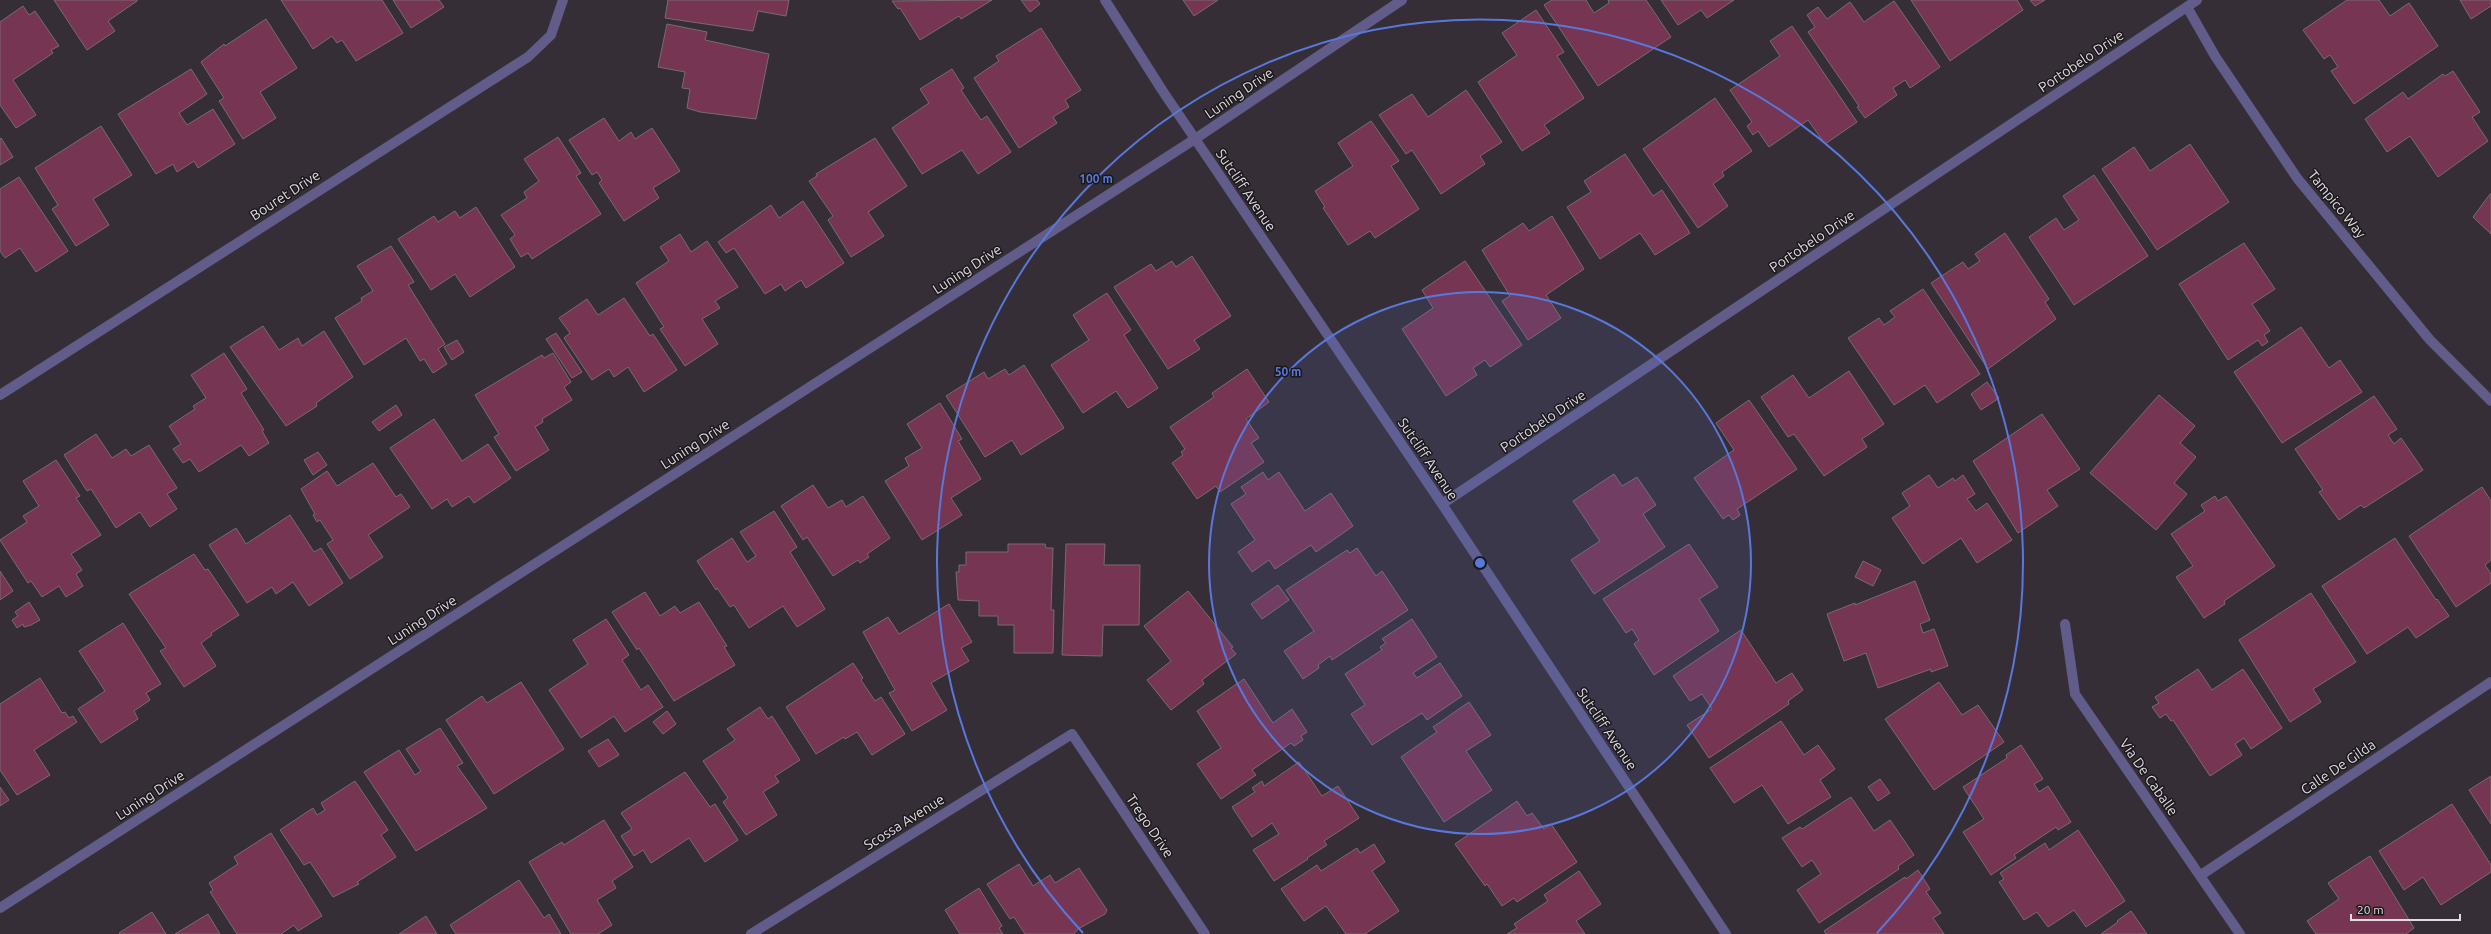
<svg xmlns="http://www.w3.org/2000/svg" width="2491" height="934" font-family="Ubuntu,sans-serif">
  <style>
    .building { fill: #763552; stroke: #796b70 }
    .lines { fill: none; stroke-linecap: round; stroke-linejoin: round }
    .minor { stroke: #615c89; stroke-width: 10 }
    .ring { fill: none; stroke: #5878db; stroke-width: 2 }
    .labels { text-anchor: middle; dominant-baseline: central; stroke-width: 3; stroke-linejoin: round; paint-order: stroke }
    .street-label { font-size: 14px; fill: #e0dbe1; stroke: #1b181c }
    .centre { fill: #5878db; stroke: #1b181c; stroke-width: 2 }
    .ring-label { font-size: 12px; text-anchor: middle; font-weight: bold; fill: #5878db; stroke: #1b181c; stroke-width: 3; stroke-linejoin: round; paint-order: stroke }
  </style>
  <rect width="100%" height="100%" fill="#362e37"/>
  <g class="building">
    <path d="M54,0H137V1L108,21L115,31L87,50Z"/>
    <path d="M281,0H382L403,33L356,61L342,40L337,43L332,36L313,49Z"/>
    <path d="M393,0H439L444,7L411,28Z"/>
    <path d="M668,0H789L786,16L758,11L753,31L665,18Z"/>
    <path d="M992,0L961,19L959,16L920,40L900,8L898,9L892,1Z"/>
    <path d="M1021,0H1037L1040,4L1030,12Z"/>
    <path d="M1183,0H1218L1194,16Z"/>
    <path d="M1552,0H1586L1594,13L1609,3L1608,0H1646L1671,37L1598,86L1544,5Z"/>
    <path d="M1661,0H1734L1707,18L1701,10L1678,25Z"/>
    <path d="M1911,0H2017L2023,10L1950,61Z"/>
    <path d="M2030,0H2045L2035,6Z"/>
    <path d="M2347,0H2379L2390,16L2409,3L2438,46L2354,104L2331,71L2338,67L2330,55L2324,59L2303,30Z"/>
    <path d="M2460,0H2491V6L2471,19Z"/>
    <path d="M1894,1L1940,67L1910,88L1905,80L1893,88L1897,95L1865,118L1857,107L1859,106L1808,32L1815,27L1807,15L1818,7L1827,19L1850,2L1864,22Z"/>
    <path d="M23,6L29,15L35,11L59,46L51,50L53,53L13,80L36,115L16,128L0,105V22Z"/>
    <path d="M1536,10L1564,52L1557,56L1584,98L1544,125L1550,133L1522,151L1478,82L1517,55L1502,33Z"/>
    <path d="M266,19L297,68L260,92L276,118L243,139L219,101L224,98L201,62L224,44L225,46Z"/>
    <path d="M667,24L707,32L705,40L769,54L756,119L700,112L687,108L690,89L682,88L685,72L658,67Z"/>
    <path d="M1792,26L1857,122L1825,144L1808,120L1769,147L1758,131L1753,135L1747,126L1752,122L1730,90L1780,56L1770,41Z"/>
    <path d="M1041,28L1081,90L1065,100L1069,107L1053,117L1057,123L1019,148L974,78L999,61L996,56Z"/>
    <path d="M191,69L207,94L179,113L187,125L213,109L235,144L198,168L194,161L177,172L173,164L156,174L118,114Z"/>
    <path d="M952,69L964,88L961,90L981,120L987,116L1011,152L978,174L962,150L922,174L892,128L929,103L920,89Z"/>
    <path d="M2453,71L2480,112L2472,117L2488,141L2438,177L2410,136L2387,152L2365,119L2403,92L2408,99L2443,74L2445,76Z"/>
    <path d="M1466,90L1502,142L1480,156L1485,164L1441,194L1412,150L1406,154L1379,115L1412,94L1428,117Z"/>
    <path d="M1715,98L1752,151L1722,172L1724,176L1713,184L1728,206L1698,228L1643,149Z"/>
    <path d="M604,118L619,141L631,132L635,139L652,128L680,171L653,188L659,198L624,221L599,183L602,180L597,172L592,175L569,140Z"/>
    <path d="M1371,121L1399,161L1391,166L1419,209L1375,238L1370,231L1348,245L1323,208L1325,207L1315,191L1353,166L1338,143Z"/>
    <path d="M101,126L132,175L93,199L109,225L76,246L52,209L58,205L35,168Z"/>
    <path d="M558,137L581,173L576,176L601,214L532,259L528,253L521,257L510,239L515,235L501,215L527,198L524,192L539,181L524,159Z"/>
    <path d="M1,138L13,157L0,165V139Z"/>
    <path d="M875,138L907,186L868,212L884,236L851,257L828,220L833,216L809,181L817,176L816,174Z"/>
    <path d="M2190,144L2229,202L2157,250L2102,169L2134,147L2150,171Z"/>
    <path d="M1625,154L1653,196L1662,190L1690,233L1655,255L1640,233L1600,259L1567,207L1591,192L1584,181Z"/>
    <path d="M2094,175L2148,256L2074,305L2029,237L2056,218L2064,230L2079,220L2063,196Z"/>
    <path d="M19,177L68,251L36,272L20,248L5,258L0,251V189Z"/>
    <path d="M2490,194H2491V234L2473,217Z"/>
    <path d="M803,201L844,263L806,288L801,280L785,291L781,284L765,294L734,248L726,253L718,242L771,205L779,218Z"/>
    <path d="M476,207L515,267L470,297L455,274L431,290L398,239L434,216L438,222L455,211L460,218Z"/>
    <path d="M1552,216L1584,269L1546,295L1561,318L1528,340L1502,301L1510,296L1482,250L1523,223L1529,231Z"/>
    <path d="M2005,233L2049,299L2045,302L2056,319L1988,369L1931,283L1963,262L1968,269L1980,261L1975,254Z"/>
    <path d="M680,234L691,252L707,241L738,287L715,301L720,308L702,319L718,344L685,366L660,329L664,327L636,283L669,261L660,247Z"/>
    <path d="M2244,243L2275,289L2252,304L2270,331L2264,335L2268,342L2262,346L2258,340L2228,360L2179,284Z"/>
    <path d="M391,246L414,282L408,285L445,344L438,349L447,364L433,373L424,359L420,361L406,338L364,365L335,318L362,301L361,298L373,291L357,266Z"/>
    <path d="M1192,256L1231,316L1194,340L1200,349L1168,369L1114,287L1151,264L1156,271L1172,261L1176,267Z"/>
    <path d="M1465,261L1522,345L1490,367L1485,360L1473,368L1477,375L1446,396L1402,329L1433,308L1422,290Z"/>
    <path d="M1923,289L1980,374L1937,403L1925,385L1894,405L1848,338L1879,318L1884,325L1895,317L1890,311Z"/>
    <path d="M1107,293L1131,330L1124,335L1158,388L1128,408L1116,391L1083,413L1051,365L1089,340L1073,315Z"/>
    <path d="M624,298L650,336L653,334L677,370L644,392L628,367L614,377L609,369L592,380L564,338L570,333L559,318L587,299L598,315Z"/>
    <path d="M263,326L279,350L298,338L302,346L324,331L353,377L316,403L317,406L286,426L230,347Z"/>
    <path d="M2301,327L2329,368L2340,360L2362,392L2282,443L2234,372Z"/>
    <path d="M556,333L582,372L572,378L546,339Z"/>
    <path d="M457,340L464,352L452,360L444,347Z"/>
    <path d="M224,353L247,389L241,393L264,430L262,431L269,443L249,456L241,445L199,472L190,459L183,463L173,449L181,444L169,426L195,409L193,406L206,398L191,375Z"/>
    <path d="M553,353L571,382L564,387L572,400L542,419L543,422L535,427L549,450L516,471L494,437L499,434L475,395L542,355L544,358Z"/>
    <path d="M1024,365L1064,428L1021,455L1012,440L985,457L946,396L984,372L988,379L1005,369L1009,375Z"/>
    <path d="M1247,369L1269,402L1246,419L1259,438L1251,443L1264,462L1220,492L1216,486L1197,499L1172,463L1183,455L1181,452L1185,449L1170,427L1214,397L1212,393Z"/>
    <path d="M1849,371L1884,424L1862,439L1867,447L1824,476L1794,434L1788,437L1761,397L1793,375L1809,398Z"/>
    <path d="M1987,382L1999,398L1981,410L1971,394Z"/>
    <path d="M2159,395L2195,426L2180,443L2196,457L2174,483L2187,494L2156,530L2090,473Z"/>
    <path d="M2374,396L2397,429L2388,435L2394,444L2401,438L2423,470L2364,508L2361,505L2339,520L2319,492L2323,490L2295,449Z"/>
    <path d="M1749,400L1797,469L1737,509L1740,515L1733,520L1729,515L1723,519L1694,478L1734,450L1716,423Z"/>
    <path d="M940,403L962,439L958,441L981,479L951,498L962,515L922,540L885,481L909,466L905,458L922,448L907,424Z"/>
    <path d="M396,405L402,415L379,431L372,422Z"/>
    <path d="M2042,414L2080,469L2047,490L2058,506L2018,533L1973,461Z"/>
    <path d="M434,419L462,461L488,444L511,478L474,503L469,496L452,507L447,499L432,509L390,448Z"/>
    <path d="M96,434L112,458L126,449L131,456L149,445L177,488L167,494L177,509L150,527L140,512L116,528L91,489L87,491L64,455Z"/>
    <path d="M318,452L327,465L313,475L304,460Z"/>
    <path d="M56,460L80,496L76,498L101,535L71,554L82,570L76,574L83,586L66,597L59,586L42,597L31,581L28,583L0,540L27,522L23,516L39,506L23,481Z"/>
    <path d="M373,463L396,497L401,494L410,507L368,535L383,557L350,579L327,544L333,540L320,520L317,522L313,515L315,514L301,489L327,471L337,486Z"/>
    <path d="M1263,472L1268,480L1279,472L1305,511L1331,493L1353,526L1316,552L1311,545L1275,569L1269,560L1252,572L1238,552L1255,540L1231,504L1246,494L1241,487Z"/>
    <path d="M1614,474L1622,486L1637,477L1656,505L1643,514L1665,547L1594,594L1571,560L1600,541L1573,501Z"/>
    <path d="M1929,475L1938,488L1953,478L1955,481L1963,475L1975,494L1967,499L1976,511L1987,503L2012,540L1977,563L1961,538L1923,564L1892,518L1910,506L1902,493Z"/>
    <path d="M813,485L828,508L842,500L846,507L863,496L890,538L867,554L869,557L860,563L858,560L833,576L807,537L803,540L781,506Z"/>
    <path d="M2482,487L2491,501V560L2485,565L2491,574V583L2456,607L2409,536Z"/>
    <path d="M2215,496L2218,501L2226,496L2275,566L2224,601L2225,604L2204,618L2176,577L2193,566L2171,534L2205,511L2201,505Z"/>
    <path d="M774,511L797,547L790,552L825,609L797,627L783,606L749,628L734,605L730,607L717,588L716,590L697,561L732,538L747,562L756,556L740,532Z"/>
    <path d="M290,515L314,552L321,548L343,583L309,606L293,582L276,594L272,587L247,603L209,545L236,528L246,544Z"/>
    <path d="M2395,538L2436,600L2437,599L2449,616L2416,638L2408,627L2367,654L2322,586Z"/>
    <path d="M1008,544H1045L1046,548H1053L1051,610H1054L1053,653H1014V625H998V616H979V601L958,600L956,572H959V565H966V552H1008Z"/>
    <path d="M1066,544H1105L1104,565H1140L1139,625H1103L1102,656L1062,655Z"/>
    <path d="M1689,544L1718,587L1699,599L1719,631L1654,675L1634,644L1639,640L1632,629L1626,633L1603,599Z"/>
    <path d="M1357,548L1376,576L1382,571L1408,610L1332,660L1330,656L1318,665L1319,668L1303,679L1284,651L1314,631L1286,590L1347,550L1350,553Z"/>
    <path d="M194,554L205,570L208,569L239,615L211,633L212,635L201,643L216,666L184,687L160,651L166,648L129,594Z"/>
    <path d="M1863,561L1881,570L1873,586L1855,577Z"/>
    <path d="M0,571L13,591L0,600Z"/>
    <path d="M1915,581L1930,620L1920,624L1923,633L1934,629L1948,666L1931,672V669L1878,688L1866,653L1844,661L1827,614L1855,603V605Z"/>
    <path d="M1278,585L1289,600L1262,619L1251,604Z"/>
    <path d="M1188,591L1233,647L1231,648L1236,654L1202,680L1204,684L1171,710L1147,680L1171,661L1144,626Z"/>
    <path d="M645,592L660,616L675,606L680,613L699,602L727,646L724,647L735,665L674,701L639,648L637,650L612,612Z"/>
    <path d="M2311,593L2356,662L2313,689L2321,702L2290,722L2239,640Z"/>
    <path d="M29,602L40,620L31,625L24,627L23,624L17,628L12,620L18,616L15,612Z"/>
    <path d="M949,604L972,642L961,648L969,661L931,683L947,710L912,731L889,693L895,690L863,632L888,617L899,634Z"/>
    <path d="M606,619L629,655L622,660L641,690L648,685L663,707L625,732L614,716L581,738L549,690L588,664L573,640Z"/>
    <path d="M1412,619L1437,657L1413,673L1417,678L1440,663L1462,696L1427,720L1422,713L1372,745L1351,714L1365,705L1345,674L1382,650L1380,647L1386,643L1382,639Z"/>
    <path d="M123,623L161,684L146,693L150,700L134,711L138,719L101,743L78,709L105,691L79,651Z"/>
    <path d="M1741,630L1776,683L1792,673L1803,690L1788,701L1789,704L1709,758L1687,725L1712,709L1702,694L1690,701L1673,676Z"/>
    <path d="M853,663L863,678L861,680L875,701L881,697L905,734L872,755L857,732L845,739L844,737L816,754L786,707Z"/>
    <path d="M2198,669L2212,690L2243,669L2282,728L2251,749L2244,738L2235,744L2242,755L2210,776L2173,720L2171,721L2166,714L2160,718L2152,707L2159,703L2155,697Z"/>
    <path d="M40,678L62,713L65,712L69,718L73,716L77,722L34,750L50,775L17,795L0,770V704Z"/>
    <path d="M1244,679L1273,723L1292,709L1307,732L1301,736L1303,740L1294,746L1291,743L1252,770L1256,775L1221,799L1197,764L1221,748L1197,711Z"/>
    <path d="M521,682L564,749L494,794L446,720L482,696L487,703Z"/>
    <path d="M1939,682L1962,715L1978,705L2004,742L1934,790L1885,719Z"/>
    <path d="M1469,702L1491,735L1466,751L1492,790L1444,822L1401,757L1437,732L1433,727Z"/>
    <path d="M760,707L768,719L772,716L800,760L775,776L779,782L763,792L777,815L746,835L723,802L728,798L703,761L735,740L727,729Z"/>
    <path d="M667,711L676,724L663,734L653,722Z"/>
    <path d="M1781,721L1804,755L1818,745L1835,769L1820,780L1831,797L1788,824L1762,785L1734,803L1710,768Z"/>
    <path d="M440,728L463,763L457,766L487,808L416,851L364,772L399,750L415,775L421,771L406,749Z"/>
    <path d="M608,739L619,755L599,767L588,751Z"/>
    <path d="M2021,745L2043,779L2034,784L2039,792L2048,786L2071,822L2058,830L2056,827L2014,855L2016,858L1991,875L1963,832L1984,819L1963,787L2007,758L2006,755Z"/>
    <path d="M1299,762L1322,796L1338,786L1359,818L1324,841L1327,845L1307,858L1308,859L1274,881L1253,850L1279,834L1272,823L1252,837L1232,807L1255,792L1252,788L1262,781L1264,786Z"/>
    <path d="M685,772L710,807L715,804L738,840L705,862L689,838L651,863L643,850L634,856L621,836L632,829L621,813Z"/>
    <path d="M2491,776V824L2469,790Z"/>
    <path d="M1880,779L1890,793L1878,801L1868,787Z"/>
    <path d="M355,781L388,830L381,835L396,857L357,882L359,884L333,897L310,862L304,865L280,830L313,808L317,815L325,810L321,803Z"/>
    <path d="M0,787L9,800L0,806Z"/>
    <path d="M1851,797L1874,831L1890,820L1914,855L1898,866L1899,869L1819,923L1797,890L1821,874L1812,860L1802,867L1782,838L1800,827L1802,829Z"/>
    <path d="M1517,801L1527,816L1532,813L1544,829L1551,824L1577,862L1517,902L1514,898L1502,906L1487,884L1485,886L1455,844Z"/>
    <path d="M2452,804L2491,865V872L2441,905L2423,877L2404,890L2379,851Z"/>
    <path d="M604,820L633,867L612,881L616,888L597,900L612,925L598,934H571L529,862L562,842L564,845Z"/>
    <path d="M2078,830L2125,901L2086,927L2074,910L2048,927L2037,912L2024,920L1999,882L2004,879L2000,873L2045,843L2049,850Z"/>
    <path d="M271,833L322,916L298,931L294,925L281,934H237L210,892L213,890L209,883L238,864L234,857Z"/>
    <path d="M1374,844L1385,862L1372,871L1399,911L1365,934H1346L1326,906L1304,921L1281,889L1317,865L1321,871L1357,848L1360,853Z"/>
    <path d="M2370,856L2414,928L2406,934H2316L2307,921L2339,899L2328,883Z"/>
    <path d="M1019,864L1033,886L1050,875L1055,883L1079,868L1107,910L1105,914L1078,929L1074,934H1025L1014,917L1010,919L987,884Z"/>
    <path d="M1918,870L1930,889L1926,892L1941,913L1933,918L1944,934H1826L1824,931L1905,877L1906,879Z"/>
    <path d="M1579,871L1601,904L1576,921L1585,934H1507L1517,928L1514,924L1548,901L1544,895Z"/>
    <path d="M519,880L544,918L549,914L561,934H456L450,925Z"/>
    <path d="M979,888L1002,926L999,928L1003,934H960L945,910Z"/>
    <path d="M2131,911L2147,934H2101L2118,922L2117,921Z"/>
    <path d="M152,912L166,934H120L119,933Z"/>
    <path d="M208,914L220,934H175Z"/>
    <path d="M426,916L437,934H399Z"/>
  </g>
  <g class="lines">
    <g class="minor">
      <path d="M1105,0L1162,90L1442,504L1726,934"/>
      <path d="M2187,7L2215,56L2297,178L2430,340L2491,401"/>
      <path d="M0,395L528,57L551,35L563,0"/>
      <path d="M1442,504L2197,0"/>
      <path d="M2065,624L2075,694L2240,934"/>
      <path d="M2201,875L2491,682"/>
      <path d="M0,908L1195,139L1402,0"/>
      <path d="M751,934L1072,734L1205,934"/>
    </g>
  </g>
  <circle cx="1480" cy="563" r="271" fill="#5878db" fill-opacity=".12"/>
  <g class="ring">
    <circle cx="1480" cy="563" r="271"/>
    <path d="M1083 933A543 543 0 1 1 1877 933"/>
  </g>
  <g class="labels">
    <g class="street-label">
      <text transform="translate(2081 61) rotate(-34)">Portobelo Drive</text>
      <text transform="translate(1239 93) rotate(-34)">Luning Drive</text>
      <text transform="translate(1246 190) rotate(56)">Sutcliff Avenue</text>
      <text transform="translate(285 195) rotate(-33)">Bouret Drive</text>
      <text transform="translate(2337 204) rotate(51)">Tampico Way</text>
      <text transform="translate(1812 241) rotate(-34)">Portobelo Drive</text>
      <text transform="translate(967 269) rotate(-33)">Luning Drive</text>
      <text transform="translate(1543 421) rotate(-34)">Portobelo Drive</text>
      <text transform="translate(695 444) rotate(-33)">Luning Drive</text>
      <text transform="translate(1428 459) rotate(56)">Sutcliff Avenue</text>
      <text transform="translate(422 620) rotate(-33)">Luning Drive</text>
      <text transform="translate(1607 729) rotate(56)">Sutcliff Avenue</text>
      <text transform="translate(2338 767) rotate(-34)">Calle De Gilda</text>
      <text transform="translate(2149 777) rotate(55)">Via De Caballe</text>
      <text transform="translate(150 795) rotate(-33)">Luning Drive</text>
      <text transform="translate(904 822) rotate(-32)">Scossa Avenue</text>
      <text transform="translate(1150 826) rotate(56)">Trego Drive</text>
    </g>
  </g>
  <circle cx="1480" cy="563" r="6" class="centre"/>
  <g class="ring-label">
    <text x="1096" y="183">100 m</text>
    <text x="1288" y="376">50 m</text>
  </g>
  <path d="M2351 914v6h109v-6" fill="none" stroke="#e0dbe1" stroke-width="2"/>
  <text x="2357" y="914" font-size="12" fill="#e0dbe1" stroke="#1b181c" stroke-width="3" paint-order="stroke">20 m</text>
</svg>
